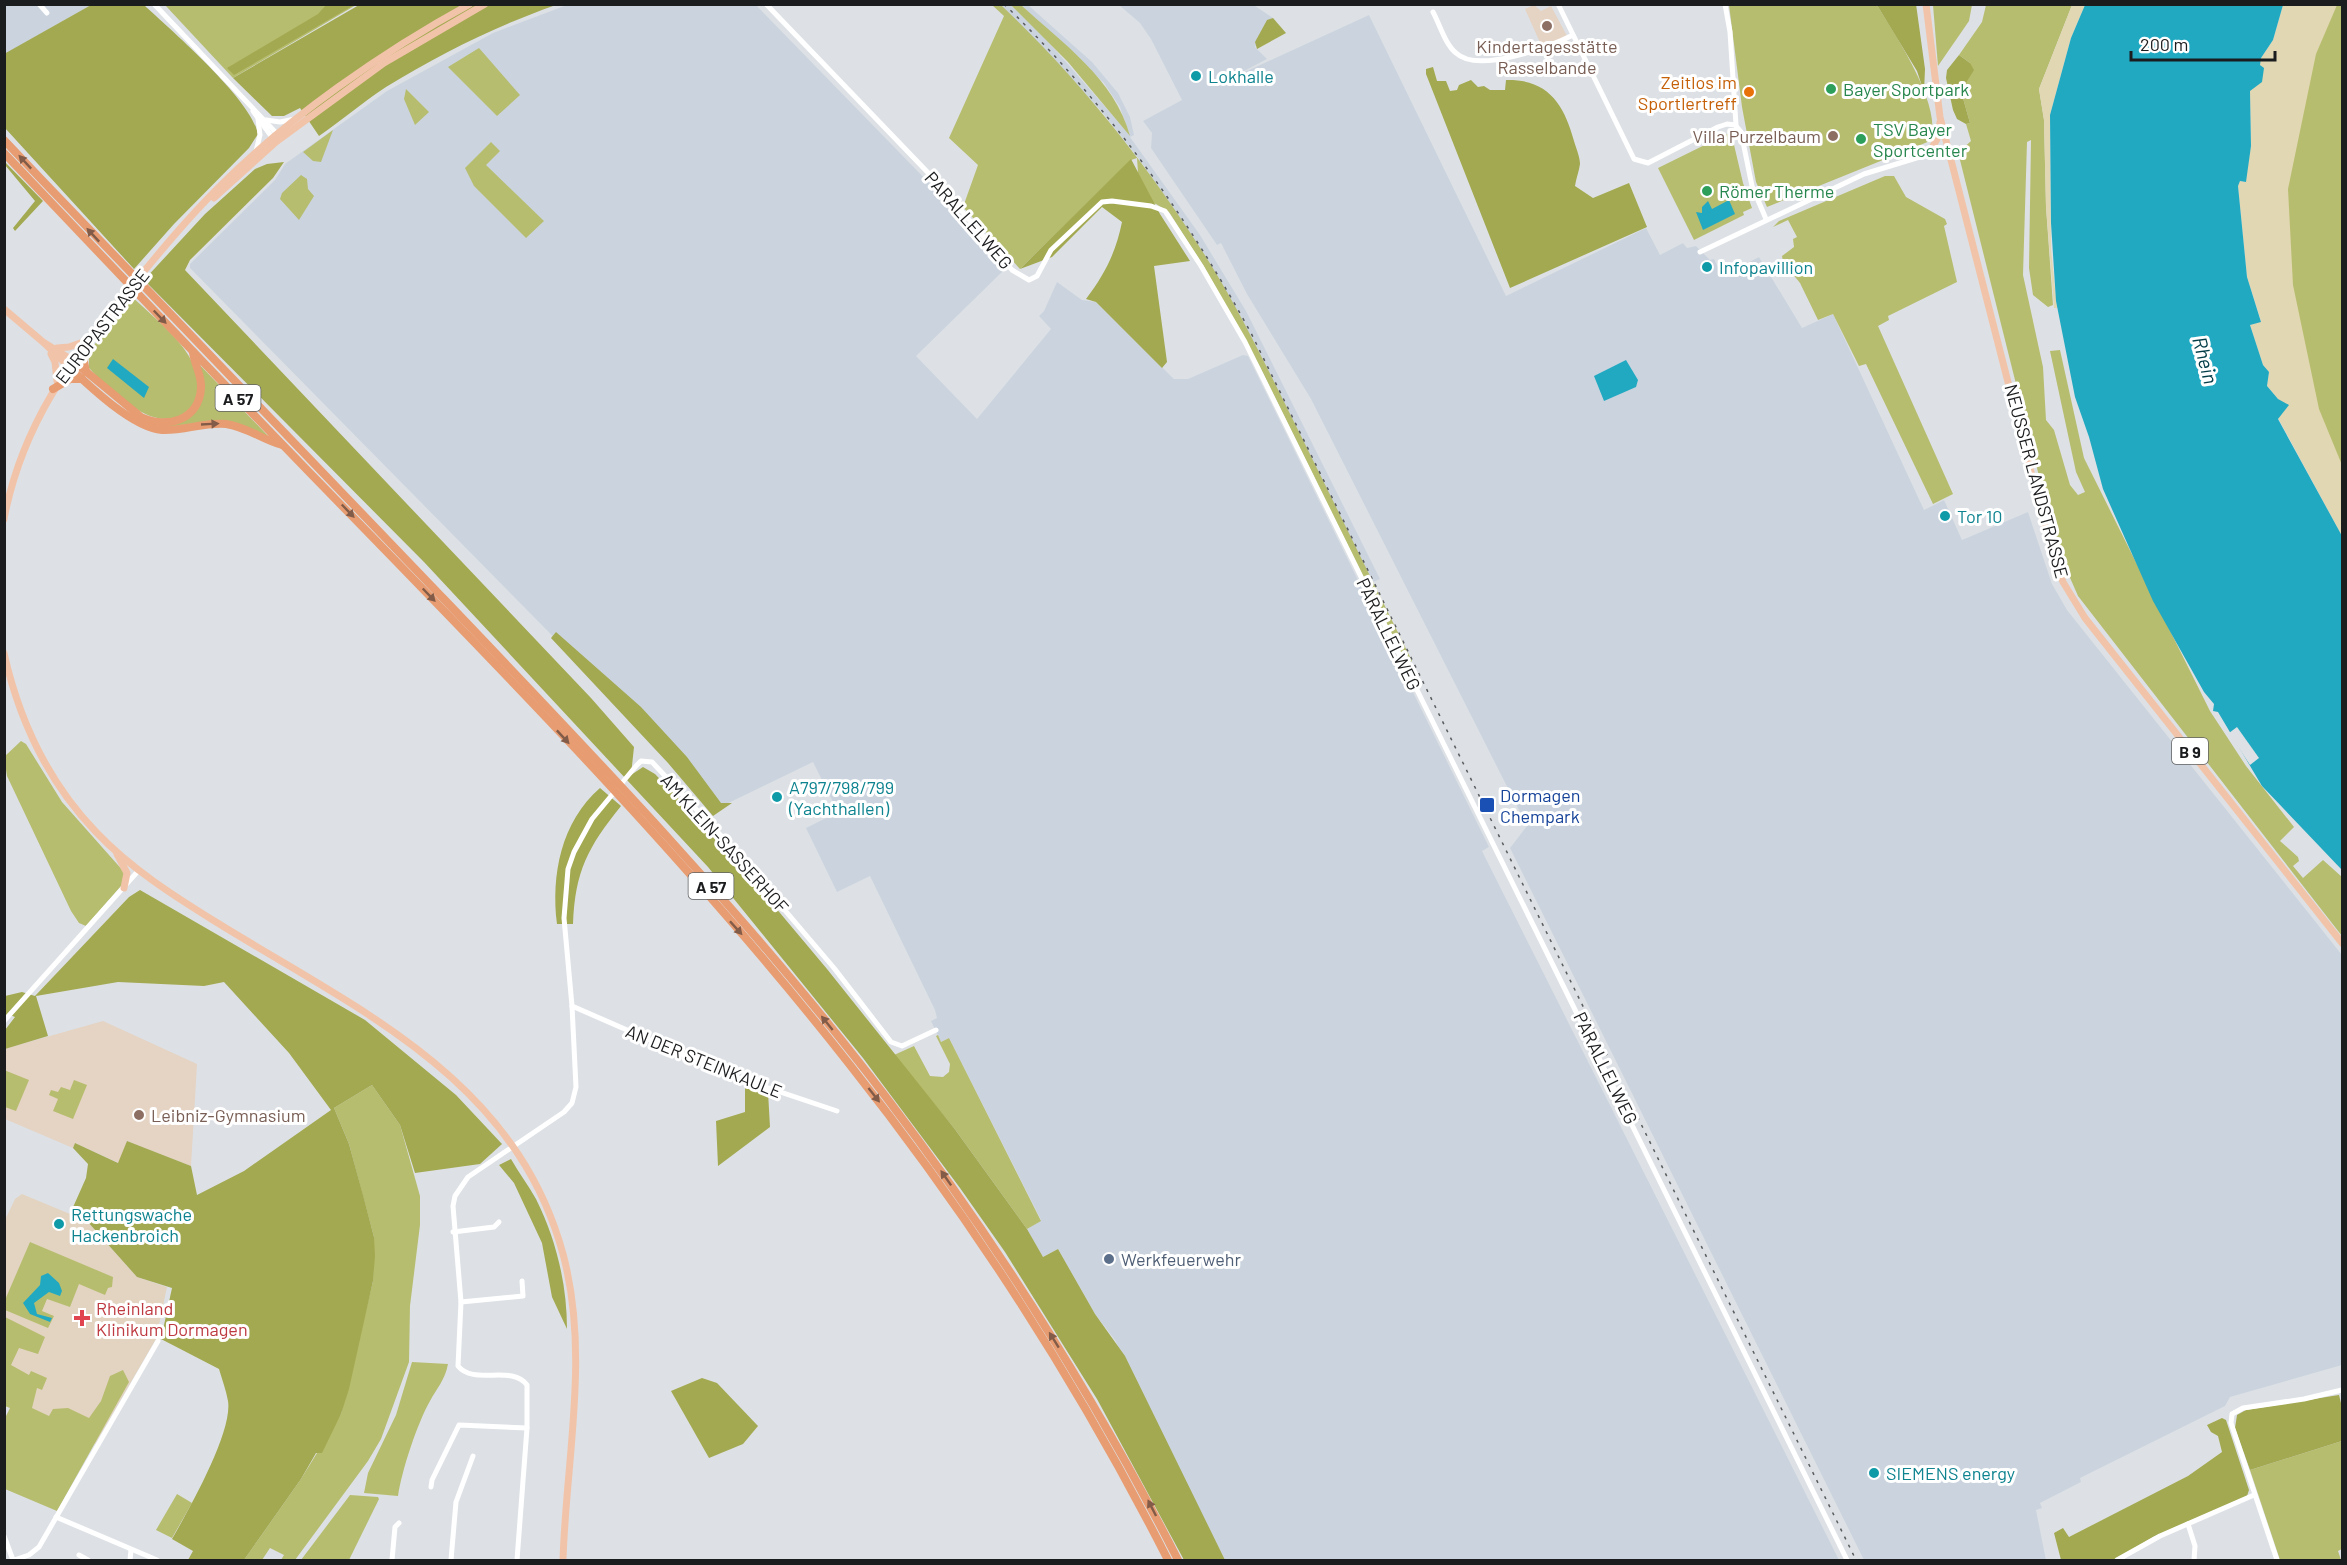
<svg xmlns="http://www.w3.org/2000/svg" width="2347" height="1565" font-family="Barlow,sans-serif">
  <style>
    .built { fill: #cbd4de }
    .education { fill: #e5d3c3 }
    .medical { fill: #e3d4c2 }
    .green { fill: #b7bd6f }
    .forest { fill: #a3a950 }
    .sand { fill: #e1d7b2 }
    .water { fill: #21a9c2 }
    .pier { fill: #dde1e5 }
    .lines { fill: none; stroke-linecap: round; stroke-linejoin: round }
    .minor { stroke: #fff; stroke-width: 5 }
    .major { stroke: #f1c4aa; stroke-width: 7 }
    .highway { stroke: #e89c71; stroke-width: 8 }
    .rail { stroke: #5a5c5e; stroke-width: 1.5; stroke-dasharray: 3 6; stroke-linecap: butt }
    .oneway { fill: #825c48 }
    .education-dot { fill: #8d6e63; stroke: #fff; stroke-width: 2 }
    .culture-dot { fill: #0f9aa8; stroke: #fff; stroke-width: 2 }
    .leisure-dot { fill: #2e9e5b; stroke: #fff; stroke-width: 2 }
    .food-dot { fill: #e8710a; stroke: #fff; stroke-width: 2 }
    .transit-dot { fill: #1a4fb4; stroke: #fff; stroke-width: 2 }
    .service-dot { fill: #5c6f8a; stroke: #fff; stroke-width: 2 }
    .health-dot { fill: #e0444e; stroke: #fff; stroke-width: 2 }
    .labels { text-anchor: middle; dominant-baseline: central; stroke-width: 6; stroke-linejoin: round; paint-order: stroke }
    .shield { fill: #fff; stroke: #5f6062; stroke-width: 1.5 }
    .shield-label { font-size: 16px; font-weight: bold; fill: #1b1c1e }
    .education-label { font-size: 18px; fill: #785e54; stroke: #fff }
    .culture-label { font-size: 18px; fill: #0d838f; stroke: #fff; text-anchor: start }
    .food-label { font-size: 18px; fill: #c56008; stroke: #fff; text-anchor: end }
    .leisure-label { font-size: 18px; fill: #27864d; stroke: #fff; text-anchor: start }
    .street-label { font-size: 18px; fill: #1b1c1e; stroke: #fff }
    .transit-label { font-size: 18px; fill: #164399; stroke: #fff; text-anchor: start }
    .service-label { font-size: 18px; fill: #4e5e75; stroke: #fff; text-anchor: start }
    .health-label { font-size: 18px; fill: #be3a42; stroke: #fff; text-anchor: start }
    .water-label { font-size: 20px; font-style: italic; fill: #013c47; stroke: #fff }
  </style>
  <rect width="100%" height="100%" fill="#dde1e5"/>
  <g class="built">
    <path d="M1252,4L1273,18V20H1267L1255,47L1267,59L1225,81L1369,15L1506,296L1646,228L1660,255L1683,243L1687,248L1696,246L1710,260L1714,259L1722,276L1759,257L1802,328L1833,314L1924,510L1944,500L1962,540L2028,512L2052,584L2067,610L2342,955V1365L2230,1397L2225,1406L2080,1478L2081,1482L2040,1503L2042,1508L2036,1510L2046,1560H1864L1510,848L1527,826L1311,399L1247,294L1221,243L1217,245L1151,148L1152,133L1143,121L1182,100L1151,39L1140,23L1119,5Z"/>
    <path d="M5,5H91L5,54Z"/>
    <path d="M567,5H756L933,187L934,193L1002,272L916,356L977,419L1051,329L1039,316L1044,311L1057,282L1082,300L1096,302L1174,379H1188L1243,355L1248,356L1489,847L1482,851L1839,1560H1225L1115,1340L1095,1314L1058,1249L1043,1257L1027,1229L1041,1220L949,1038L941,1042L931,1021L937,1018L935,1010L870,876L837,892L806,828L838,812L813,762L716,809L666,751L190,268V264L275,180L285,164L387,91L493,33Z"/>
    <path d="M1001,5H1011L1044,37L1129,134L1120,107L1104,83L1021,5H1028L1092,62L1118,93L1130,117L1134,135L1130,137L1200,235L1246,311L1380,579L1373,582L1239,314L1193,238L1142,163L1102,112Z"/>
  </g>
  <g class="education">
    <path d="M1534,5L1541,11L1551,6L1567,36L1542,47L1525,9Z"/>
    <path d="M103,1021L197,1064L191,1166L127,1141L119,1163L75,1143L73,1148L5,1119L4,1049Z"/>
  </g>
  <path class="medical" d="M22,1194L87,1221L137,1277L167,1287L156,1339L95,1444L5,1406L4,1222L15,1199Z"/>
  <g class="green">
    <path d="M165,5H356L233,78Z"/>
    <path d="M992,5H1001C1082,82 1152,170 1211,265C1246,322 1274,382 1304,442C1340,515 1376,588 1412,661L1406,664L1260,367L1203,265L1169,212L1156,204L1140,201L1137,158L1131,160L1020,269L963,207L978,165L949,138L1004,16Z"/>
    <path d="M1011,5H1021C1062,43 1115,79 1130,136L1068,62Z"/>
    <path d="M1729,5H1877C1895,35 1944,107 1930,141L1767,207L1756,182L1742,107Z"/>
    <path d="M1933,5H1972L1969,21L1938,66Z"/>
    <path d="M1986,5H2072L2039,89L2044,120L2046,207L2053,305L2048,307L2033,295L2029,268L2031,140L2027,142L2023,275L2043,367L2046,420L2054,430L2070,485L2078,495L2085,492L2076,472L2050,351L2060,350L2084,458L2210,711L2246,766L2294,827L2280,841L2298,857L2299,861L2293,866L2303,878L2323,860L2342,877V936L2078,596L2057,548L1960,160V151L1971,141L1966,124L1970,123L1961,91L1970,63L1959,55L1982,22Z"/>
    <path d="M2331,5H2342V480L2303,385L2282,225L2288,137Z"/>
    <path d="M479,48L520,95L497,116L448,67Z"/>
    <path d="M406,89L429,112L415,125L404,99Z"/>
    <path d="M333,130L321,162L313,161L303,152Z"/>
    <path d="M1731,132L1743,183L1752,208L1743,212L1744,215L1694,240L1658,168Z"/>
    <path d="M491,142L500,151L486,165L544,221L526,238L474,186L465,168Z"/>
    <path d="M301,175L307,179L308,189L314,196L299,220L280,199L282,193Z"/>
    <path d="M1885,176H1894L1906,197L1945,219L1947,224L1944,226L1957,282L1888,316L1889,320L1878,326L1953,494L1933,504L1866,364L1859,366L1833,314L1818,320L1800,283L1783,262L1782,256L1794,247L1793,239L1797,237L1788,220L1773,227L1779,221Z"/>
    <path d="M131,296C149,313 184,341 193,364C199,379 202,394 191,407C161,442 111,392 89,368V352Z"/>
    <path d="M198,363L269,437L217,420L168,427L154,425L161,426L199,405Z"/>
    <path d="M21,741L26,744L62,802L125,873L122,885L86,926L79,923L71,911L7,776L4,757Z"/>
    <path d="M938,1035L941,1042L949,1038L1041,1221L1027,1229L954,1128L894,1055L914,1046L930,1076L943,1077L949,1072L950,1064L936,1036Z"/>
    <path d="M4,1070L29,1080L16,1111L5,1107Z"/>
    <path d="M74,1080L87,1085L73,1119L53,1111L58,1099L49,1095L51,1090L58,1092L61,1087L70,1090Z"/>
    <path d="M372,1085L400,1125L420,1196V1225L410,1306L409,1362L381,1439L368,1461L295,1560H281L284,1555L270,1548L262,1560H244L301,1479L341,1414L373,1281L374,1237L349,1144L334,1108Z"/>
    <path d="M30,1242L113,1277L112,1287L108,1288L105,1295L79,1284L70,1307L47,1299L42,1311L54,1316L48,1328L5,1310V1300Z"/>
    <path d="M5,1317L45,1337L38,1354L19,1348L11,1365L29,1375L31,1371L47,1378L42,1390L37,1388L32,1408L49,1416L53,1409L68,1408L89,1418L101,1401L110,1376L123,1370L129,1382L57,1511L5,1489V1418L10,1408L5,1406Z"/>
    <path d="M412,1362L448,1364C445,1380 437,1388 430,1401C417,1424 402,1470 398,1496L364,1493L368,1473L396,1415Z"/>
    <path d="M2342,1441V1549L2338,1551L2341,1560H2280L2250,1470Z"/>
    <path d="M177,1494L192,1503L172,1538L156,1530Z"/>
    <path d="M350,1495L378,1497L379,1499L349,1560H301Z"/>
  </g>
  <g class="forest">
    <path d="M327,4L354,5L234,75L227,68L318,14Z"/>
    <path d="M1916,4L1925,69L1924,92L1917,71L1877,5Z"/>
    <path d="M91,5H144C172,31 251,99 258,134L249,148L174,224L134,269L5,128L4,54Z"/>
    <path d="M359,5H556C496,26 440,54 386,87C363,102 342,120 319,136L300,108L284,116H272L233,78Z"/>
    <path d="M1273,18L1286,33L1257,49L1255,42L1267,20Z"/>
    <path d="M1959,55L1970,63L1974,70L1961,91L1970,123L1966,124L1957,119L1953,110L1946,78L1947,70Z"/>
    <path d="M1433,67L1437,81H1446L1450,91L1457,90L1459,85L1471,80L1478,87L1484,86L1490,90H1505L1506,80C1548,79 1564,104 1574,141C1576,148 1580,157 1580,164C1579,171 1576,179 1575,186L1593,198L1629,183L1647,227L1510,288L1426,74V69Z"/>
    <path d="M1131,159L1160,214L1190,261L1154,266L1167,362L1162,368L1096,302L1086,299C1105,274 1116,252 1122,222L1102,207L1052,257L1020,269Z"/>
    <path d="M4,161L43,201L15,231L13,228L35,201L5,165Z"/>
    <path d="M284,162L273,178L190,260L185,270L591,698L634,747L631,775L643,767L655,774L723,845L827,969L954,1128L1027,1229L1043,1257L1058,1249L1095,1314L1125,1356L1225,1560H1184L1097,1399L1005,1252L960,1188L863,1058L708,867L424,562L144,280L205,214L255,169L267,164Z"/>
    <path d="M556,632L641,707L687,757L721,803H732L713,816L668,763L551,638Z"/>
    <path d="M600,788L621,806C588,847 575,871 573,924H557C551,875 561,822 600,788Z"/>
    <path d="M140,890L365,1020L456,1095L502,1144L480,1164L415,1173L400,1125L372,1085L334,1108L349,1144L363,1195L374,1237L375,1256L373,1281L349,1389L341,1414L322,1453H316L301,1479L244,1560H188L193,1551L172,1539C188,1511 233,1432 228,1401C226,1390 222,1379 219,1369L161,1339L172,1288L137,1277L87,1221L70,1214L86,1178L88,1164L73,1148L75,1143L118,1163L127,1141L191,1166L197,1195L244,1171L331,1110L289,1053L224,982L204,986L118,982L36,996L48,1036L5,1049V1030L15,1017L8,1014L5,1018V996L22,992L35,996L129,897Z"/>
    <path d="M745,1085L768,1092L770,1127L718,1166L716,1121L745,1112Z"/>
    <path d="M511,1159C519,1173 528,1185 536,1199C556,1239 567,1284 567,1329L552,1297L542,1243L514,1183L499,1165Z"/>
    <path d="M702,1378L717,1383L758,1426L743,1444L709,1458L671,1391Z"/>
    <path d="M2339,1395L2342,1407V1441L2250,1470L2235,1428L2237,1415L2246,1410Z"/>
    <path d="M2222,1418L2226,1420L2249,1490L2247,1496L2153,1537L2114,1560H2061L2054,1533L2063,1528L2069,1537L2188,1476L2222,1452L2218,1436L2211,1432L2207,1425Z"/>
  </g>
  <g class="sand">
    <path d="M2072,5H2085L2071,38L2050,115L2051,249L2057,308H2054L2046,207L2044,120L2039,89Z"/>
    <path d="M2283,5H2337L2316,54L2288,189L2293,285L2319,409L2342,465V536L2278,418V399L2267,386L2269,372L2263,365L2250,325L2261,321L2247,277L2238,186L2240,181L2245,182L2251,146L2250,90L2261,58L2273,40Z"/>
  </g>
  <g class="water">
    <path d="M2085,5H2283L2273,40L2261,58L2260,65L2264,68L2262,82L2250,91L2251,146L2246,182L2240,181L2238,186L2247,277L2261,322L2250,325L2263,365L2269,372L2267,386L2278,399L2289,405L2278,419L2342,536V870L2262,786L2218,712L2213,711L2214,704L2204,692L2153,601L2103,489L2089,437L2075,397L2056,301L2051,223L2050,115L2071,38Z"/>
    <path d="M1729,200L1735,214L1703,230L1696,212L1702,213V207L1708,201L1712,209Z"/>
    <path d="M113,359L149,387L144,398L107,368Z"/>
    <path d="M1626,360L1638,380L1636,387L1604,401L1594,376Z"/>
    <path d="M48,1273L59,1283L62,1291L60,1296L49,1292L34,1303L37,1314L52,1318L50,1322L30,1314L23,1303L40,1285L41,1276Z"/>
  </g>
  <path class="pier" d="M2237,727L2259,758L2250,765L2229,733Z"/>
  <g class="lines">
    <g class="minor">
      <path d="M39,4L47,13"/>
      <path d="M154,4L279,136"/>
      <path d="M766,4L936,181L1012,270L1029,280L1037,276L1051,250L1102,202L1112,201L1151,206L1165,211L1201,266L1245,342L1847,1560"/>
      <path d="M1558,4L1634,159L1648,163L1718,127L1727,124L1735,125L1741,132L1752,186L1766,219"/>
      <path d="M1725,4L1730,32L1736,125"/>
      <path d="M1433,12C1440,25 1445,44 1456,53C1478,74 1549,47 1573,35"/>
      <path d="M253,111L274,140"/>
      <path d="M266,120L280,122L295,119"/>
      <path d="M256,151L260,135L258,119"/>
      <path d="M1700,252L1864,174L1949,148"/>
      <path d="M572,1006L730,1075L837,1111"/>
      <path d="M4,1021L139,870"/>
      <path d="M453,1232L494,1227L499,1222"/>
      <path d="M461,1302L523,1296L522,1281"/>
      <path d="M431,1487L432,1480L459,1425L527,1428"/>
      <path d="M56,1517L157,1560"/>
      <path d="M2188,1524L2195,1546L2194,1560"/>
      <path d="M4,1536L13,1560"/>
      <path d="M79,1555L88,1560"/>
      <path d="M14,1560L29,1555L39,1547L158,1341"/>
      <path d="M130,1560L131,1550"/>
      <path d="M392,1560L395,1527L399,1523"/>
      <path d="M451,1560L456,1502L473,1456"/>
      <path d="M517,1560L527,1428V1385C512,1364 474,1386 458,1366L461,1302L453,1206L455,1196L468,1177L564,1112L572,1103L576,1087L572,1006L564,918L568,869L574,852L592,819L636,766L641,761L652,762L725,840L834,968L891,1042L902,1046L936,1030"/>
      <path d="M2117,1560L2160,1536L2254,1495"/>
      <path d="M2277,1560L2231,1423L2232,1414L2243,1408L2304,1399L2342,1390"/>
    </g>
    <g class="major">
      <path d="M1926,4L1940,117L2049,542L2063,582L2085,618L2342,943"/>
      <path d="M1929,153L1937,139L1940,122"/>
      <path d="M214,198L276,142L384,63L485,4"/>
      <path d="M4,309L43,342L72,360"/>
      <path d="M44,343L68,366"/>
      <path d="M57,348L69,347L86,341"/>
      <path d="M51,354L55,362L57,381"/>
      <path d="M4,519C22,424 71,359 131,287C159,253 187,219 218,188C287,118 384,51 470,4"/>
      <path d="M4,653C19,720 48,782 96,832C130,868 174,896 216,922C358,1010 515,1078 563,1254C590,1354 566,1459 563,1560"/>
      <path d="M117,854L127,873L124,888"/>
    </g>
    <g class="highway">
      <path d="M4,140C149,293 296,444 442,597C596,758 751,920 886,1097C997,1243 1095,1397 1178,1560"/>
      <path d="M4,153C106,260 207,367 310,473C496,664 685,855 850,1065C972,1219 1079,1385 1168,1560"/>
      <path d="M72,360L141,417C166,429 199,421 201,388C202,375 194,364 193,352"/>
      <path d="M68,366C89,386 133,428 162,430C184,431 204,422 226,424C247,427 263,440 282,445"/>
      <path d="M86,372L84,361L86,341"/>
      <path d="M53,389L70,379H82"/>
    </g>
    <path class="rail" d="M1004,4C1104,101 1185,212 1251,333L1856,1560"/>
  </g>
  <defs><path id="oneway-solid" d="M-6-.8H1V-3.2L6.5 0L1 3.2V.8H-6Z" transform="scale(1.5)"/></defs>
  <g class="oneway">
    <use href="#oneway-solid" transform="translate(25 162) rotate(-133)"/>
    <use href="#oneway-solid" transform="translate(93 235) rotate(-133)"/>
    <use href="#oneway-solid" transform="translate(160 317) rotate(46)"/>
    <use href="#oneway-solid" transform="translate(210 424) rotate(-3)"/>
    <use href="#oneway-solid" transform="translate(348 511) rotate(46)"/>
    <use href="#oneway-solid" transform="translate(429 595) rotate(46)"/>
    <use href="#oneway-solid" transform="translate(563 737) rotate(47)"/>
    <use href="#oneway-solid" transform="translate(736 928) rotate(48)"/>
    <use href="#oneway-solid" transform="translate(827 1023) rotate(-129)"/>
    <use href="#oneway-solid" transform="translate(874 1095) rotate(52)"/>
    <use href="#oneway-solid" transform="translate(946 1178) rotate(-125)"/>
    <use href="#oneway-solid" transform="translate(1054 1340) rotate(-122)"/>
    <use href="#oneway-solid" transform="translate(1152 1508) rotate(-117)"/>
  </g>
  <g class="education-dot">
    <circle cx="1547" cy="26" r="6"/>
    <circle cx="1833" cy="136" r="6"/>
    <circle cx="139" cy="1115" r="6"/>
  </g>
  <g class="culture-dot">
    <circle cx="1196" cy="76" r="6"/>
    <circle cx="1707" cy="267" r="6"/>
    <circle cx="1945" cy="516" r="6"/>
    <circle cx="777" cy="797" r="6"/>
    <circle cx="59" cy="1224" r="6"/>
    <circle cx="1874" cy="1473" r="6"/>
  </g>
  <g class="leisure-dot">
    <circle cx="1831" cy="89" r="6"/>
    <circle cx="1861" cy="139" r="6"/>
    <circle cx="1707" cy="191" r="6"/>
  </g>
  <circle class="food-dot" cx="1749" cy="92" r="6"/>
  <rect class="transit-dot" x="1479" y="797" width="16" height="16" rx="3"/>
  <circle class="service-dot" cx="1109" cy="1259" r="6"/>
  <path class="health-dot" d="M79 1309h6v6h6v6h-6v6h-6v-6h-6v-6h6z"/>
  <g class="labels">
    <g class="shield">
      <rect x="215.5" y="385" width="45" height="26" rx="4.5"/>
      <rect x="2172" y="738" width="36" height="26" rx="4.5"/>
      <rect x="688.5" y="873" width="45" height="26" rx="4.5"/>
    </g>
    <g class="shield-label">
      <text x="238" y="398">A 57</text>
      <text x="2190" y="751">B 9</text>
      <text x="711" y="886">A 57</text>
    </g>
    <g class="education-label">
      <text x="1547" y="46">Kindertagesstätte<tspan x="1547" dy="21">Rasselbande</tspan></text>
      <text x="1821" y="136" text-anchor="end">Villa Purzelbaum</text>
      <text x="151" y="1115" text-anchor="start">Leibniz-Gymnasium</text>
    </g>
    <g class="culture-label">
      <text x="1208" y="76">Lokhalle</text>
      <text x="1719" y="267">Infopavillion</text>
      <text x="1957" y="516">Tor 10</text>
      <text x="789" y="787">A797/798/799<tspan x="789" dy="21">(Yachthallen)</tspan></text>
      <text x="71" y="1214">Rettungswache<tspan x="71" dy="21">Hackenbroich</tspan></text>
      <text x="1886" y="1473">SIEMENS energy</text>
    </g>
    <g class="food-label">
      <text x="1737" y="82">Zeitlos im<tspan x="1737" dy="21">Sportlertreff</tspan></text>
    </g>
    <g class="leisure-label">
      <text x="1843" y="89">Bayer Sportpark</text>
      <text x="1873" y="129">TSV Bayer<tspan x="1873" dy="21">Sportcenter</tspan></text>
      <text x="1719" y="191">Römer Therme</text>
    </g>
    <g class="street-label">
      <text transform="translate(969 220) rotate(49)">PARALLELWEG</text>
      <text transform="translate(102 326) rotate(-52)">EUROPASTRASSE</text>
      <text transform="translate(2037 481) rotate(75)">NEUSSER LANDSTRASSE</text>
      <text transform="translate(1389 634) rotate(64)">PARALLELWEG</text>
      <text transform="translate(725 843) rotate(48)">AM KLEIN-SASSERHOF</text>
      <text transform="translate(704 1061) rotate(22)">AN DER STEINKAULE</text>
      <text transform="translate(1606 1068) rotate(64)">PARALLELWEG</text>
    </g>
    <g class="transit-label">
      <text x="1500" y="795">Dormagen<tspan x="1500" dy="21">Chempark</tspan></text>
    </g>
    <g class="service-label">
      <text x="1121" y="1259">Werkfeuerwehr</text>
    </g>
    <g class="health-label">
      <text x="96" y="1308">Rheinland<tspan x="96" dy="21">Klinikum Dormagen</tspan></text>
    </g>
    <g class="water-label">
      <text transform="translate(2206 360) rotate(75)">Rhein</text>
    </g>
  </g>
  <rect width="2347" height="1565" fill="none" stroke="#1b1c1e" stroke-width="12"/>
  <path d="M2131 51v9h144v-9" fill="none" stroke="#1b1c1e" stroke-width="3"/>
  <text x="2140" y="51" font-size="18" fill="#1b1c1e" stroke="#ffffff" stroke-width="4.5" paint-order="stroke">200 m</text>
</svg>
